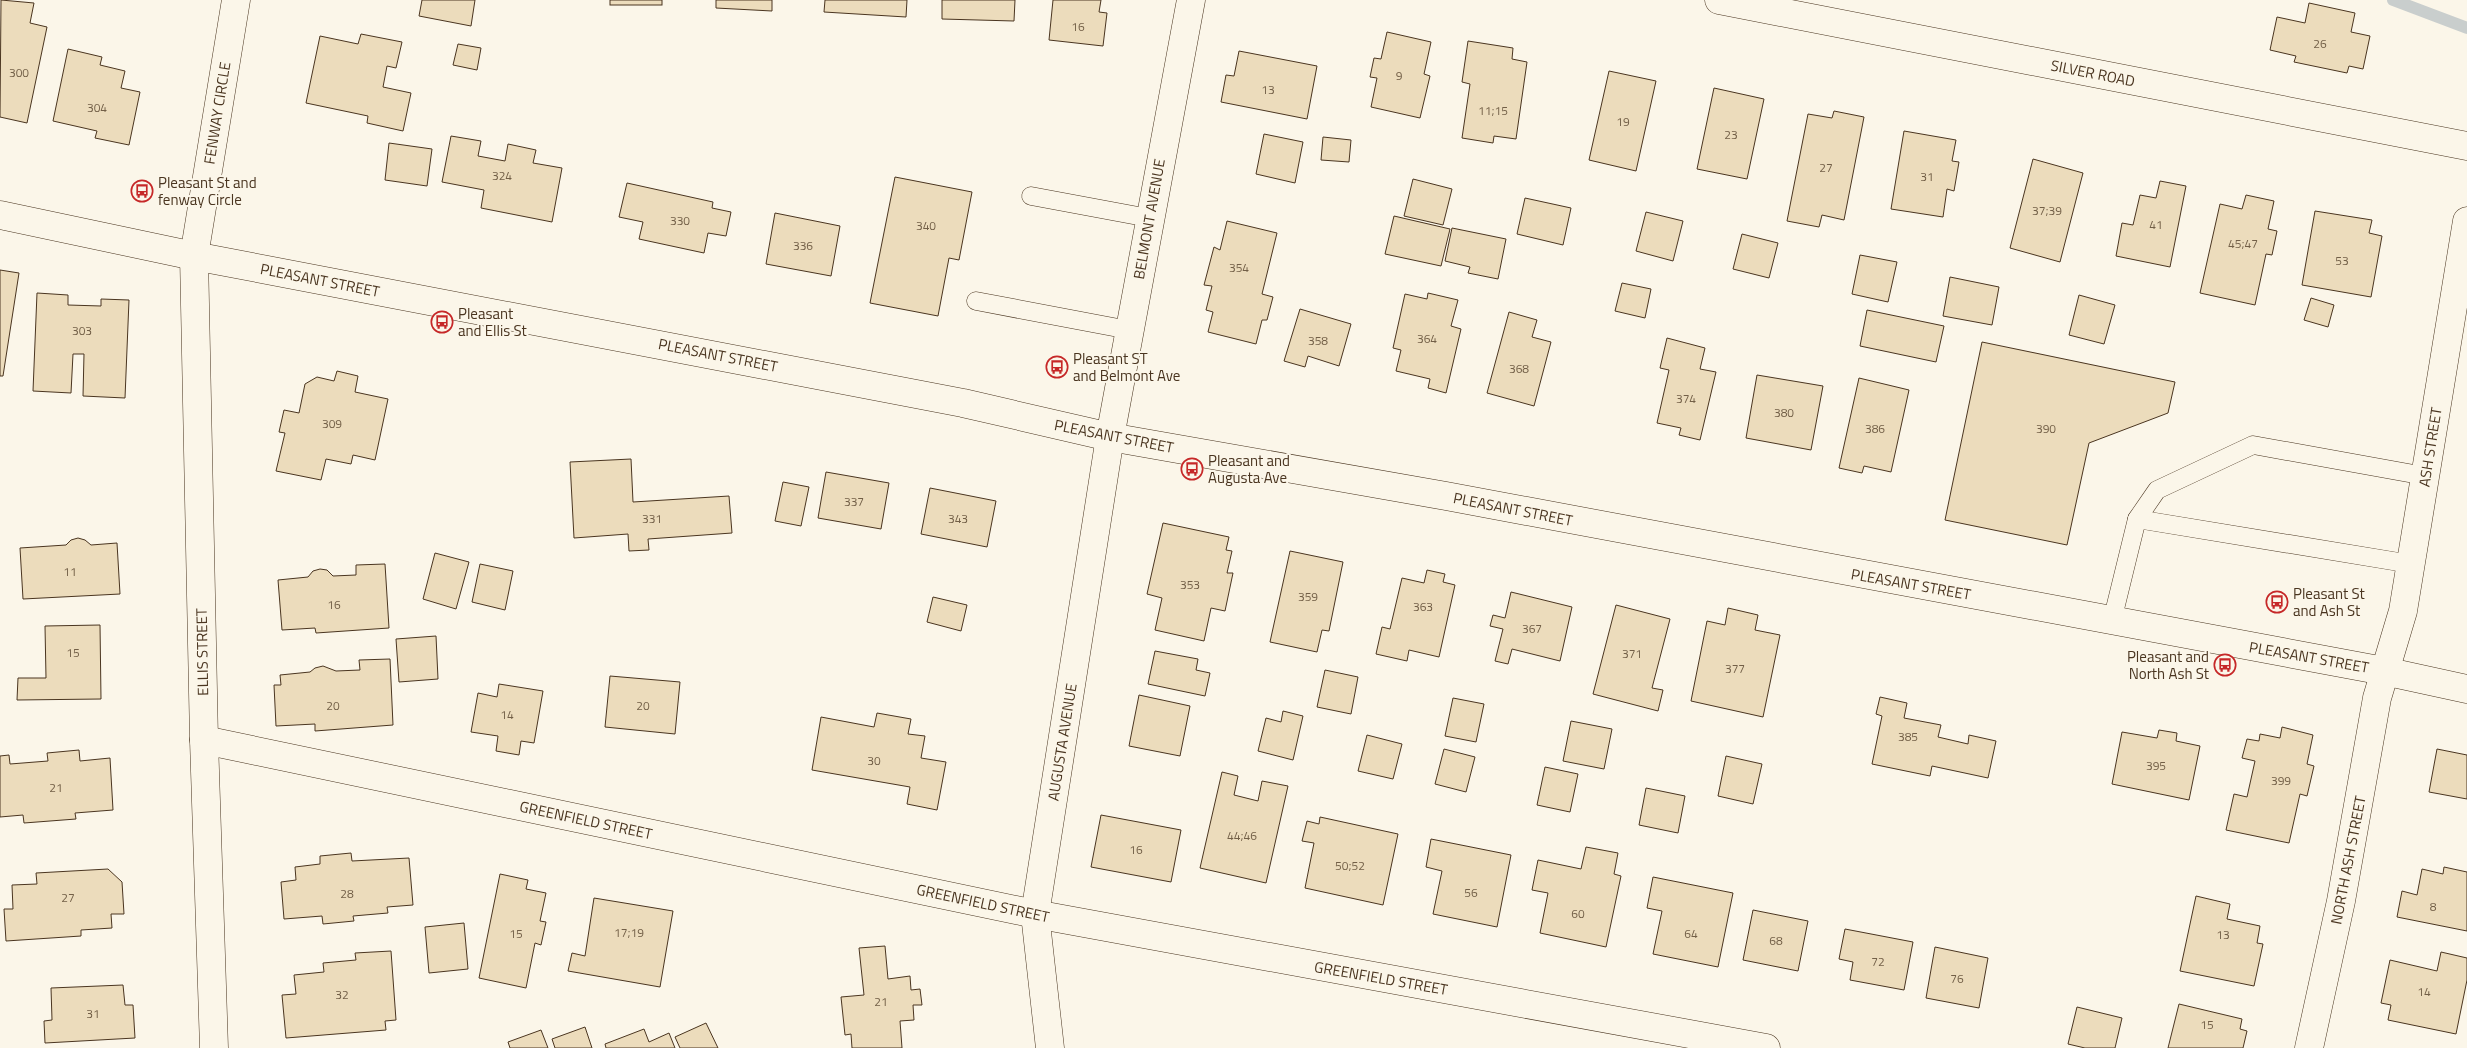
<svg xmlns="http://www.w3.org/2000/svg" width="2467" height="1048" font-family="'Titillium Web',sans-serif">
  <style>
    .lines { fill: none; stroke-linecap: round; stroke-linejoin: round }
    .stream { stroke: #c9cecd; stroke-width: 12 }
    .building { fill: #ecdcbc; stroke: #4a3520 }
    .service-casing { stroke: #4a3520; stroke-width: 19 }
    .minor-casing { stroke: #4a3520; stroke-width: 29 }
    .tertiary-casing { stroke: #4a3520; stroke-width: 29 }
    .secondary-casing { stroke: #4a3520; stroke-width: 29 }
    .service { stroke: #fbf6e9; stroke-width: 18 }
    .minor { stroke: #fbf6e9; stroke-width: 28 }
    .tertiary { stroke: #fbf6e9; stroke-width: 28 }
    .secondary { stroke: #fbf6e9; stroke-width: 28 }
    .labels { text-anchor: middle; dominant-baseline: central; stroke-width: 4; stroke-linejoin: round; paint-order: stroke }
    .number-label { font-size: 12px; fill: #725f47 }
    .street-label { font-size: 15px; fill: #4a3520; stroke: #fbf6e9 }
    .poi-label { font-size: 15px; fill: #4a3520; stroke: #fbf6e9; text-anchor: start }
  </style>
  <rect width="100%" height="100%" fill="#fbf6e9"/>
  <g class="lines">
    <path class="stream" d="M2393,0L2467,28"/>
  </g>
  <g class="building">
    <path d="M1,0L34,3L30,23L47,27L27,123L0,117Z"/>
    <path d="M422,0H475L471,26L419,16Z"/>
    <rect x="610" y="0" width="52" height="5"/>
    <path d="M716,0H772V11L716,8Z"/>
    <path d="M825,0H907L906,17L824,12Z"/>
    <path d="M942,0H1015L1014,21L942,19Z"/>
    <path d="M1053,0H1101L1099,12L1107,13L1103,46L1049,40Z"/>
    <path d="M2309,3L2355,13L2351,32L2370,36L2363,69L2349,66L2347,73L2294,62L2296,56L2270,50L2277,17L2305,23Z"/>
    <path d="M1387,32L1431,42L1424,74L1430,76L1420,118L1371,107L1377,78L1370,77L1374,58L1381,59Z"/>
    <path d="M361,34L402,42L396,68L387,66L383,87L411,93L403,131L367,123L368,116L306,103L320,36L358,44Z"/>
    <path d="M1468,41L1513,48L1512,59L1527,62L1516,139L1494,136L1493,143L1462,138L1470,84L1462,82Z"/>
    <path d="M458,44L481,48L477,70L453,65Z"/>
    <path d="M68,49L102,57L100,65L125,71L121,88L140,92L129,145L95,138L97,131L53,121Z"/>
    <path d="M1239,51L1317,66L1307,119L1221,102L1226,75L1234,76Z"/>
    <path d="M1609,71L1656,81L1636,171L1589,160Z"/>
    <path d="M1714,88L1764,99L1747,179L1697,169Z"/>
    <path d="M1834,111L1864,117L1844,220L1822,215L1819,227L1787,221L1808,114L1832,118Z"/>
    <path d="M1904,131L1956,140L1952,161L1959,162L1954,191L1947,189L1943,217L1891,209Z"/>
    <path d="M1264,134L1303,142L1295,183L1256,174Z"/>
    <path d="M451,136L481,141L478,156L505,161L508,144L536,150L533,163L562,168L552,222L481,208L484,190L442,182Z"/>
    <path d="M1323,137L1351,140L1349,162L1321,160Z"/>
    <path d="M389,143L432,149L427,186L385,180Z"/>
    <path d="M2033,159L2083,173L2060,262L2010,248Z"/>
    <path d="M895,177L972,192L959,260L949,258L938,316L870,303Z"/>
    <path d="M1413,179L1452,189L1443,225L1404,216Z"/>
    <path d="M2160,181L2186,186L2170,267L2116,256L2122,223L2133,225L2140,195L2156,198Z"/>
    <path d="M627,183L713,202L712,208L731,212L726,236L708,233L704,253L639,239L643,222L619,217Z"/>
    <path d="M2246,195L2274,201L2268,229L2277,231L2272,255L2266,254L2255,305L2200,293L2220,204L2242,209Z"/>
    <path d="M1525,198L1571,208L1563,245L1517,234Z"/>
    <path d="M2315,211L2372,220L2369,233L2382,236L2371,297L2302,285Z"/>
    <path d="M1646,212L1683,221L1673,261L1636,251Z"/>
    <path d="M775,213L840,226L831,276L766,264Z"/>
    <path d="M1394,216L1450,229L1441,266L1385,254Z"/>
    <path d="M1227,221L1277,233L1262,294L1273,297L1267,320H1262L1256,344L1208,332L1213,312L1206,310L1212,286L1204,285L1214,247L1220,250Z"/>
    <path d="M1452,228L1506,239L1498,279L1468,273L1470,267L1445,261Z"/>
    <path d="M1742,234L1778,243L1769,278L1733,269Z"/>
    <path d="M1860,255L1897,262L1888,302L1852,294Z"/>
    <path d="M0,270L19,273L3,376H0Z"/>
    <path d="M1950,277L1999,287L1992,325L1943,316Z"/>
    <path d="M1622,283L1651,289L1645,318L1615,311Z"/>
    <path d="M37,293L68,295V305L101,306V299L129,300L125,398L83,396L84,354H73L71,393L33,391Z"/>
    <path d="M1428,293L1458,300L1451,326L1461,329L1446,393L1428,388L1430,379L1396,371L1401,350L1393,348L1405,294L1427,299Z"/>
    <path d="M2079,295L2115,305L2104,344L2069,335Z"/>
    <path d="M2311,298L2334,305L2328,327L2304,320Z"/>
    <path d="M1300,309L1351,324L1339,366L1308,356L1305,367L1284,361Z"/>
    <path d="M1867,310L1944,326L1936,362L1860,346Z"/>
    <path d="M1509,312L1537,320L1532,337L1551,342L1534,406L1487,393Z"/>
    <path d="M1667,338L1705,348L1700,369L1716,372L1700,440L1679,435L1681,428L1657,423L1669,370L1660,368Z"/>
    <path d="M1982,342L2175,382L2168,413L2089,443L2067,545L1945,520Z"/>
    <path d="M337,371L358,376L355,392L388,399L375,460L353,455L351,464L326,459L321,480L276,471L285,433L279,432L284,410L299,413L305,384L317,377L334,381Z"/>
    <path d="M1757,375L1823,386L1811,450L1746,438Z"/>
    <path d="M1859,378L1909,390L1891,472L1864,466L1862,473L1839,468Z"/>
    <path d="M631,459L633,502L729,496L732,533L648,539L649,550L629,551L628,534L574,538L570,462Z"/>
    <path d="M826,472L889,483L881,529L818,518Z"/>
    <path d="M783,482L809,487L801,526L775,521Z"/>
    <path d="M930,488L996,501L987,547L921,534Z"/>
    <path d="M1163,523L1229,537L1226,550L1232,551L1227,573H1233L1225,611L1211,608L1204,641L1155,630L1162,598L1147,594Z"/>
    <path d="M78,538L85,540L91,545L117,543L120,594L23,599L20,548L66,545L71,540Z"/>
    <path d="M1290,551L1343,562L1329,631L1322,630L1317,652L1270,642Z"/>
    <path d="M435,553L469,562L456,609L423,599Z"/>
    <path d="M385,564L389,628L316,633L315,628L282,630L278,580L308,577L313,571L320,569L327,570L333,576L356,575V565Z"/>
    <path d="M480,564L513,571L505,610L472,602Z"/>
    <path d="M1427,570L1445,574L1443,582L1455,585L1439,657L1409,650L1407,661L1376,654L1382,627L1390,629L1402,578L1424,583Z"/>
    <path d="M1511,592L1572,607L1560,661L1512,649L1508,664L1495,661L1503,629L1490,626L1493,615L1505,618Z"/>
    <path d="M933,597L967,605L961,631L927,622Z"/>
    <path d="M1616,605L1670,619L1652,688L1663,690L1658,711L1593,694Z"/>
    <path d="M1728,608L1758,615L1755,630L1780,635L1763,717L1691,701L1707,621L1725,625Z"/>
    <path d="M100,625L101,699L17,700L18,678H46L45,626Z"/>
    <path d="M436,636L438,679L399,682L396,639Z"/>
    <path d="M1155,651L1198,659L1196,670L1210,673L1205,696L1148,684Z"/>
    <path d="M390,659L393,725L315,731V724L276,726L274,685H281L280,675L310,672L315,668L323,666L336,671L360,670L359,660Z"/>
    <path d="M1325,670L1358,677L1351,714L1317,707Z"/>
    <path d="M610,676L680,682L675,734L605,727Z"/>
    <path d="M499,684L543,691L534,743L521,741L519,755L496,751L498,736L471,732L478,693L497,697Z"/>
    <path d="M1139,695L1190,706L1180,756L1129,746Z"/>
    <path d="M1880,697L1907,703L1904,718L1941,725L1938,737L1968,744L1969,735L1996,741L1988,778L1932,766L1930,776L1872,764L1882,716L1876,714Z"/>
    <path d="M1453,698L1484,704L1476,742L1445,736Z"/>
    <path d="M1283,711L1303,716L1293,760L1258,751L1266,718L1281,722Z"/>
    <path d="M877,713L911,719L908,734L925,736L921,758L946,762L937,810L907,804L910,787L812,770L821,717L874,727Z"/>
    <path d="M1571,721L1612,729L1604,769L1563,761Z"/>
    <path d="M2282,727L2313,735L2307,764L2314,766L2307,796L2300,794L2289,843L2226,830L2234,794L2247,797L2255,761L2242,758L2247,739L2259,741L2260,734L2280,738Z"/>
    <path d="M2159,730L2177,733L2176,741L2200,746L2189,800L2112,784L2122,732L2157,738Z"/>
    <path d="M1367,735L1402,744L1393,779L1358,771Z"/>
    <path d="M1444,749L1475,757L1466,792L1435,784Z"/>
    <path d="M2437,749L2467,755V799L2429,792Z"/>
    <path d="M79,750L80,761L110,758L113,810L75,813L76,819L24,823L23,815L0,817V756L9,755L10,764L48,761L47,753Z"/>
    <path d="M1726,756L1762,764L1753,804L1718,796Z"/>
    <path d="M1545,767L1578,774L1570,812L1537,805Z"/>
    <path d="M1222,772L1238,776L1234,795L1258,801L1262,781L1288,786L1266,883L1200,868Z"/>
    <path d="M1646,788L1685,796L1678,833L1639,825Z"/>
    <path d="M1101,815L1181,830L1171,882L1091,867Z"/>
    <path d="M1320,817L1398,834L1383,905L1305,888L1314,843L1302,841L1307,821L1319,824Z"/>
    <path d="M1431,839L1511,855L1497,927L1433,914L1442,871L1426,867Z"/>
    <path d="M1586,847L1618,853L1614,874L1621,876L1606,947L1540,933L1548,893L1532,890L1538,860L1581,869Z"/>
    <path d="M351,853L352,861L409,858L413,905L387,907L388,913L353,916L354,921L323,924L322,916L284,919L281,882L296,880L295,867L320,864V856Z"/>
    <path d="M2444,867L2467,872V931L2397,917L2402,891L2417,895L2422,869L2443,874Z"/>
    <path d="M108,869L122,882L124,914H111L112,928L81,930V936L6,941L4,909H13L12,885L37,884L36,873Z"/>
    <path d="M500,874L528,880L526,889L546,893L540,921L546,922L541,945L535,943L526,988L479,978Z"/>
    <path d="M1653,877L1733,893L1718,967L1653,954L1662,911L1647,908Z"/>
    <path d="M2196,896L2230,904L2227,919L2260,926L2257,943L2263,944L2254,986L2180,971Z"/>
    <path d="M594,898L673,911L660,987L568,971L572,953L585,956Z"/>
    <path d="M1753,910L1808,921L1798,971L1743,960Z"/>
    <path d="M464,923L468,969L429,973L425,927Z"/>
    <path d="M1845,929L1913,942L1904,990L1850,980L1853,962L1839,959Z"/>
    <path d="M885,946L888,979L910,976L911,990L920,989L922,1005H913L914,1020L900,1021L902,1048H852L851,1034L845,1035L841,997L864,995L859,948Z"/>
    <path d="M1935,947L1988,958L1979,1008L1926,998Z"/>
    <path d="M391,951L396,1020L385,1021L386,1030L286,1038L282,995L296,994L294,975L324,972L323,963L356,960L355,953Z"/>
    <path d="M2441,952L2467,958V980L2456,1034L2388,1020L2391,1005L2381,1003L2390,960L2437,971Z"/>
    <path d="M123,985L125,1005H133L135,1038L45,1043L44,1021L52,1020L51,988Z"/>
    <path d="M2179,1004L2242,1019L2240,1029L2247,1031L2243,1048H2168Z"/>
    <path d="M2077,1007L2122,1018L2115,1048H2085L2068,1044Z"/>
    <path d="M706,1023L718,1048H680L675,1037Z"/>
    <path d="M585,1027L592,1048H555L552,1039Z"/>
    <path d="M644,1029L649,1042L669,1033L675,1048H606L605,1044Z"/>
    <path d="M541,1030L548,1048H510L508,1042Z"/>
  </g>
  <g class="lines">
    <g class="service-casing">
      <g id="service">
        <path d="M1031,196L1149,218"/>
        <path d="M976,301L1129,330"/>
        <path d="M2137,519L2411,564"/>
        <path d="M2112,621L2137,519L2157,490L2253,445L2425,476"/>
      </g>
    </g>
    <g class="minor-casing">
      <g id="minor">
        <path d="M1719,0L2467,146"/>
        <path d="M204,740L1035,914L1766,1048"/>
        <path d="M214,1048L204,740L194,256L236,0"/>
      </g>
    </g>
    <g class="tertiary-casing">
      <g id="tertiary">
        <path d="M1050,1048L1035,914L1110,437L1191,0"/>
        <path d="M2309,1048L2341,901L2377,698L2403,611L2467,221"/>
      </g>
    </g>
    <g class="secondary-casing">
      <path id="secondary" d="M0,215L194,256L963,403L1110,437L1446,496L2384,671L2467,689"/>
    </g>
    <use href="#service" class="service"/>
    <use href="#minor" class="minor"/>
    <use href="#tertiary" class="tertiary"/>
    <use href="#secondary" class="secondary"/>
  </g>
  <defs>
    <g id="bus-ring" transform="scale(1.125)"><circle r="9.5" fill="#fbf6e9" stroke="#c62828" stroke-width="1.5"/><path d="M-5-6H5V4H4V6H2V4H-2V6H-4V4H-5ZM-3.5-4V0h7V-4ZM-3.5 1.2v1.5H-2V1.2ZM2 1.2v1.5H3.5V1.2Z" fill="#c62828"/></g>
  </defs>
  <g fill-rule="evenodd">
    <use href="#bus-ring" x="142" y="191"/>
    <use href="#bus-ring" x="442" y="322"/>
    <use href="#bus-ring" x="1057" y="367"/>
    <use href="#bus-ring" x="1192" y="469"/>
    <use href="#bus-ring" x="2277" y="602"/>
    <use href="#bus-ring" x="2225" y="665"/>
  </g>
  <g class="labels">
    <g class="number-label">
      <text x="1078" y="26">16</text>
      <text x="2320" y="43">26</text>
      <text x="19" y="72">300</text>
      <text x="1399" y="75">9</text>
      <text x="1268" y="89">13</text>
      <text x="97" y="107">304</text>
      <text x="1493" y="110">11;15</text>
      <text x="1623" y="121">19</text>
      <text x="1731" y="134">23</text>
      <text x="1826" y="167">27</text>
      <text x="502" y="175">324</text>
      <text x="1927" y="176">31</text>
      <text x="2047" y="210">37;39</text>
      <text x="680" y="220">330</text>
      <text x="2156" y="224">41</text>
      <text x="926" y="225">340</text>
      <text x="2243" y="243">45;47</text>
      <text x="803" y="245">336</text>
      <text x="2342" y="260">53</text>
      <text x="1239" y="267">354</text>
      <text x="82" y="330">303</text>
      <text x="1427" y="338">364</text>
      <text x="1318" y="340">358</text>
      <text x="1519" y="368">368</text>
      <text x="1686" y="398">374</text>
      <text x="1784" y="412">380</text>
      <text x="332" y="423">309</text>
      <text x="1875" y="428">386</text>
      <text x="2046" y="428">390</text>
      <text x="854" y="501">337</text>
      <text x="652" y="518">331</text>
      <text x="958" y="518">343</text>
      <text x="70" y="571">11</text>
      <text x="1190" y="584">353</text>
      <text x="1308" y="596">359</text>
      <text x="334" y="604">16</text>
      <text x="1423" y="606">363</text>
      <text x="1532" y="628">367</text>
      <text x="73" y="652">15</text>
      <text x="1632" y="653">371</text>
      <text x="1735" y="668">377</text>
      <text x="333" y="705">20</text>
      <text x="643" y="705">20</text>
      <text x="507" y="714">14</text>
      <text x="1908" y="736">385</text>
      <text x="874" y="760">30</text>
      <text x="2156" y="765">395</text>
      <text x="2281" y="780">399</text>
      <text x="56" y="787">21</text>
      <text x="1242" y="835">44;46</text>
      <text x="1136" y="849">16</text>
      <text x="1350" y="865">50;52</text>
      <text x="1471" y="892">56</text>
      <text x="347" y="893">28</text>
      <text x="68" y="897">27</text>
      <text x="2433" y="906">8</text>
      <text x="1578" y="913">60</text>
      <text x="629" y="932">17;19</text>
      <text x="516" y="933">15</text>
      <text x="1691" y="933">64</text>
      <text x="2223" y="934">13</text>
      <text x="1776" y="940">68</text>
      <text x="1878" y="961">72</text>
      <text x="1957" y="978">76</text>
      <text x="2424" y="991">14</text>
      <text x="342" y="994">32</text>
      <text x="881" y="1001">21</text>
      <text x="93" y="1013">31</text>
      <text x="2207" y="1024">15</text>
    </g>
    <g class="street-label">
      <text transform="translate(2093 73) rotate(11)">SILVER ROAD</text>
      <text transform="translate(217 113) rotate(-81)">FENWAY CIRCLE</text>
      <text transform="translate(1149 219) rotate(-80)">BELMONT AVENUE</text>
      <text transform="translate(320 280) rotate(11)">PLEASANT STREET</text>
      <text transform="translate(718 355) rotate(11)">PLEASANT STREET</text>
      <text transform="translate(1114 436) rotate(11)">PLEASANT STREET</text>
      <text transform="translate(2430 447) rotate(-81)">ASH STREET</text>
      <text transform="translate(1513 509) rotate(11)">PLEASANT STREET</text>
      <text transform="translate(1911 584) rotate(10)">PLEASANT STREET</text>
      <text transform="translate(202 652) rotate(-91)">ELLIS STREET</text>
      <text transform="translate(2309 657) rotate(10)">PLEASANT STREET</text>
      <text transform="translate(1062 742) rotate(-81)">AUGUSTA AVENUE</text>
      <text transform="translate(586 820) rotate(12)">GREENFIELD STREET</text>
      <text transform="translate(2348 860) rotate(-79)">NORTH ASH STREET</text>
      <text transform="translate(983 903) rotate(12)">GREENFIELD STREET</text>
      <text transform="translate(1381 978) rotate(10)">GREENFIELD STREET</text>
    </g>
    <g class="poi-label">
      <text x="158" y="182">Pleasant St and<tspan x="158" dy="17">fenway Circle</tspan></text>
      <text x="458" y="313">Pleasant<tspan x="458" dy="17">and Ellis St</tspan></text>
      <text x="1073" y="358">Pleasant ST<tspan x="1073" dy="17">and Belmont Ave</tspan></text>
      <text x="1208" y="460">Pleasant and<tspan x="1208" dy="17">Augusta Ave</tspan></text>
      <text x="2293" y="593">Pleasant St<tspan x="2293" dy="17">and Ash St</tspan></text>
      <text x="2209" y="656" text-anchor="end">Pleasant and<tspan x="2209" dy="17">North Ash St</tspan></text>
    </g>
  </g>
</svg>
